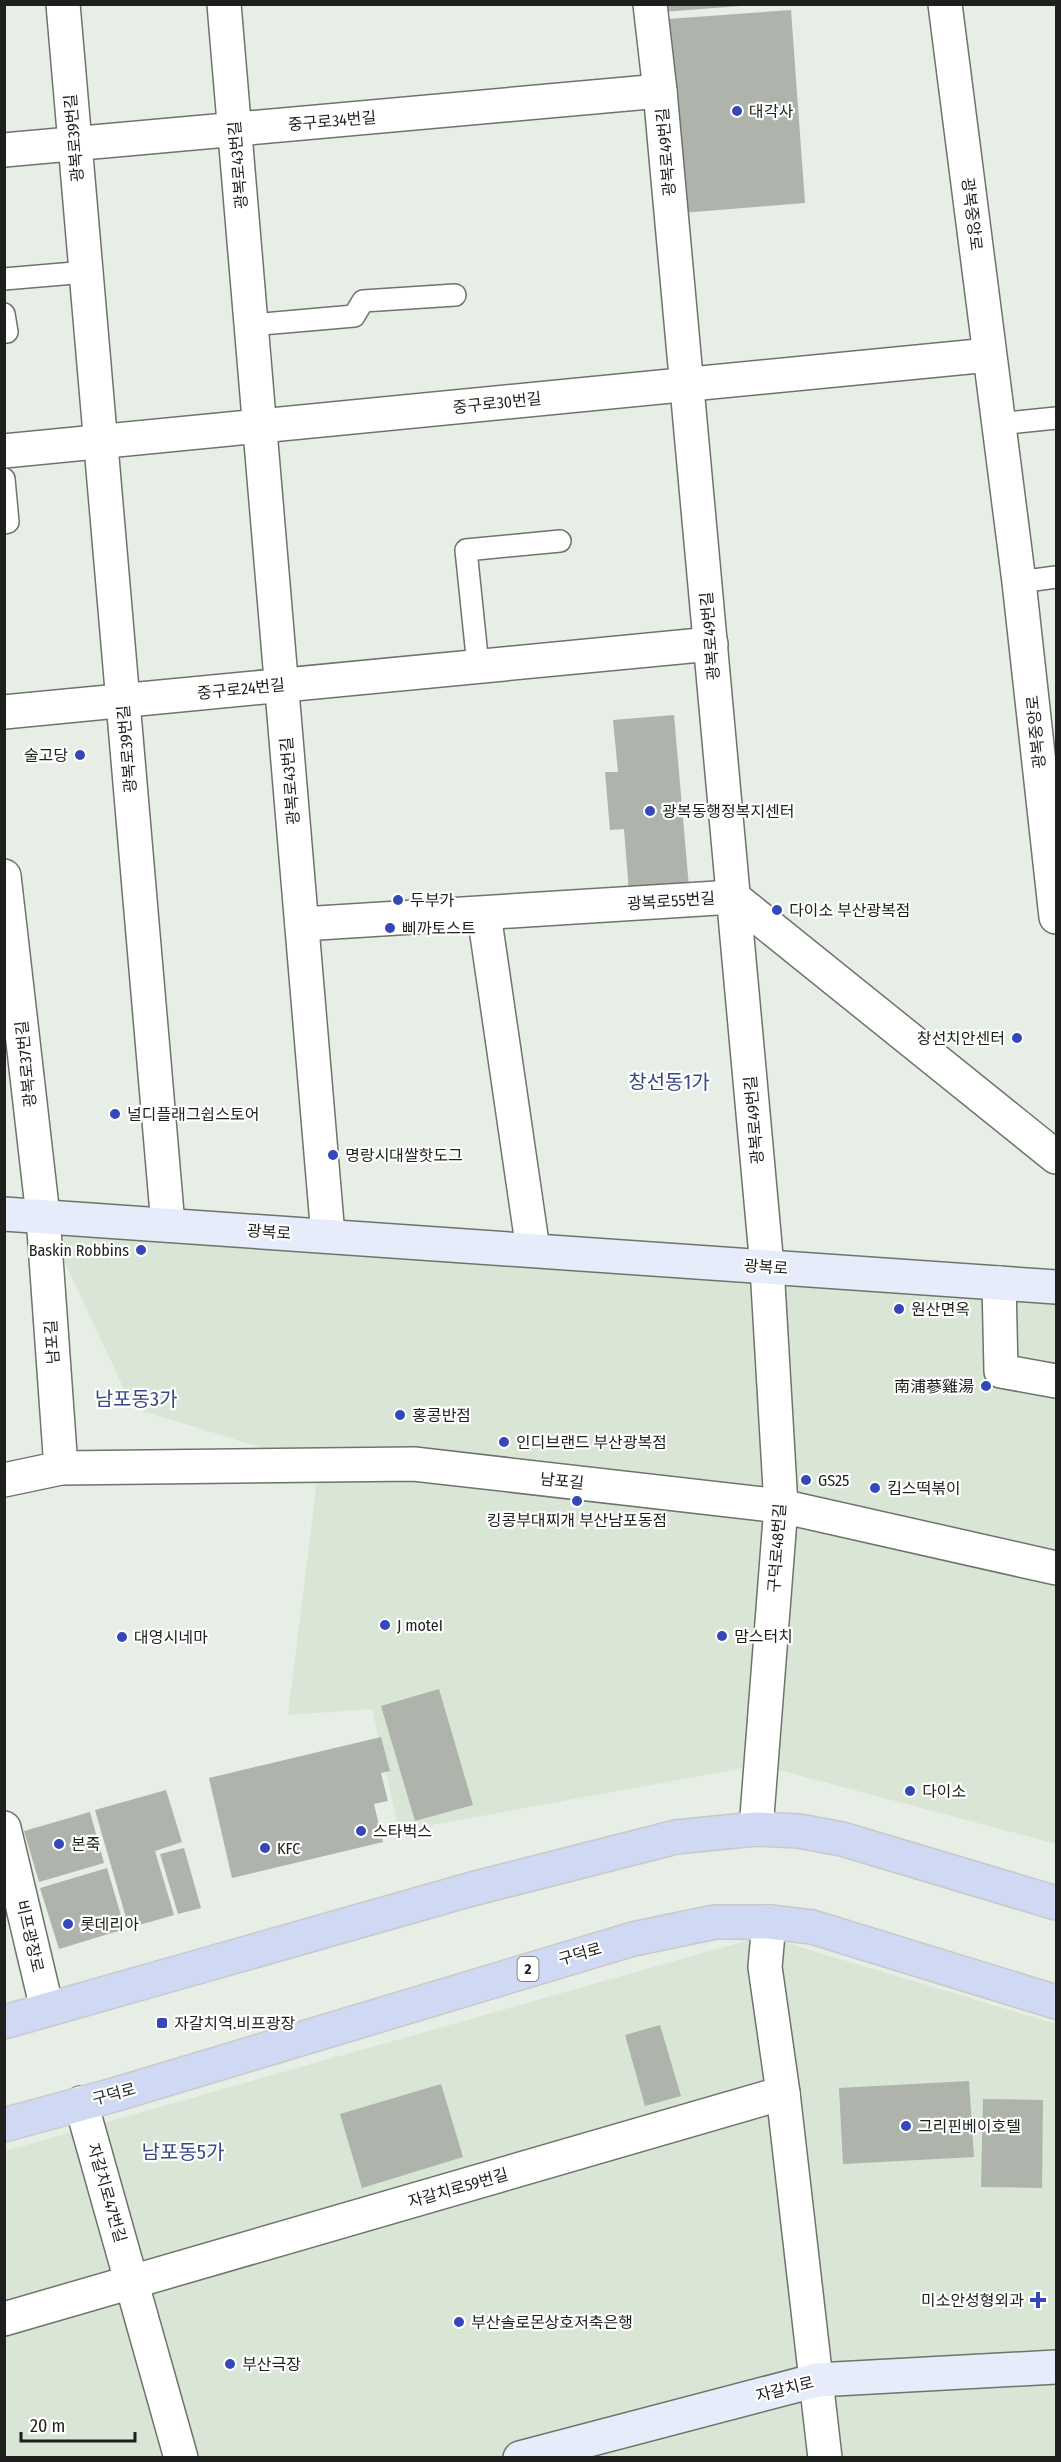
<svg xmlns="http://www.w3.org/2000/svg" width="1061" height="2462" font-family="'Fira Sans Condensed','Noto Sans KR',sans-serif">
  <style>
    .built { fill: #d9e5d5 }
    .building { fill: #aeb4ac }
    .lines { fill: none; stroke-linecap: round; stroke-linejoin: round }
    .service-casing { stroke: #6d746b; stroke-width: 24 }
    .minor-casing { stroke: #6d746b; stroke-width: 36 }
    .tertiary-casing { stroke: #6d746b; stroke-width: 36 }
    .secondary-casing { stroke: #6d746b; stroke-width: 36 }
    .primary-casing { stroke: #c9c9c9; stroke-width: 36 }
    .service { stroke: #fff; stroke-width: 21 }
    .minor { stroke: #fff; stroke-width: 33 }
    .tertiary { stroke: #fff; stroke-width: 33 }
    .secondary { stroke: #e7ecfa; stroke-width: 33 }
    .primary { stroke: #d0d9f4; stroke-width: 33 }
    .poi-dot { fill: #3448ba; stroke: #fff; stroke-width: 2 }
    .labels { text-anchor: middle; dominant-baseline: central; stroke-width: 4.5; stroke-linejoin: round; paint-order: stroke }
    .shield { fill: #fff; stroke: #616360; stroke-width: 1.5 }
    .shield-label { font-size: 15px; font-weight: bold; fill: #1d201c }
    .poi-label { font-size: 16px; fill: #1d201c; stroke: #fff; text-anchor: start }
    .street-label { font-size: 16px; fill: #1d201c; stroke: #fff }
    .quarter-label { font-size: 20px; fill: #384883; stroke: #fff }
  </style>
  <rect width="100%" height="100%" fill="#e7eee5"/>
  <g class="built">
    <path d="M43,1216L1056,1287V1844L760,1765L399,1831L372,1709L288,1715L319,1465L133,1408Z"/>
    <path d="M763,1936L1056,2024V2457L5,2458V2151Z"/>
  </g>
  <g class="building">
    <path d="M662,4H740V6L663,12Z"/>
    <path d="M791,10L805,203L682,213L668,19Z"/>
    <path d="M674,715L689,887L629,892L624,829L610,830L605,772H618L613,720Z"/>
    <path d="M439,1689L473,1805L415,1821L381,1706Z"/>
    <path d="M381,1737L390,1771L381,1773L388,1801L374,1804L383,1842L232,1878L209,1778Z"/>
    <path d="M166,1790L182,1842L155,1851L174,1915L129,1928L95,1810Z"/>
    <path d="M90,1812L104,1863L39,1882L24,1831Z"/>
    <path d="M184,1848L201,1908L178,1914L160,1854Z"/>
    <path d="M107,1868L125,1929L59,1949L40,1888Z"/>
    <path d="M660,2025L681,2096L645,2106L625,2035Z"/>
    <path d="M969,2081L974,2157L843,2164L839,2088Z"/>
    <path d="M441,2084L463,2157L362,2188L340,2114Z"/>
    <path d="M983,2099L1043,2100L1042,2188L981,2187Z"/>
  </g>
  <g class="lines">
    <g class="service-casing">
      <g id="service">
        <path d="M4,279L86,272"/>
        <path d="M4,314L7,332"/>
        <path d="M252,325L354,316L363,301L455,295"/>
        <path d="M998,424L1056,418"/>
        <path d="M4,479L8,522L4,523"/>
        <path d="M1019,582L1056,577"/>
        <path d="M478,666L466,550L560,541"/>
      </g>
    </g>
    <g class="minor-casing">
      <g id="minor">
        <path d="M63,4L168,1225"/>
        <path d="M224,4L328,1236"/>
        <path d="M650,4L660,91L767,1267L781,1506L756,1829"/>
        <path d="M4,150L660,91"/>
        <path d="M4,451L989,355"/>
        <path d="M4,712L711,644"/>
        <path d="M4,876L43,1216L61,1468"/>
        <path d="M484,914L533,1250"/>
        <path d="M302,924L733,897L1056,1157"/>
        <path d="M999,1283L1001,1371L1056,1381"/>
        <path d="M4,1480L61,1468L414,1464L781,1506L1056,1568"/>
        <path d="M4,1828L47,2009"/>
        <path d="M769,1922L765,1967L783,2093L825,2458"/>
        <path d="M81,2103L181,2458"/>
        <path d="M4,2319L783,2093"/>
      </g>
    </g>
    <g class="tertiary-casing">
      <path id="tertiary" d="M945,4L1019,582L1056,917"/>
    </g>
    <g class="secondary-casing">
      <g id="secondary">
        <path d="M4,1214L1056,1287"/>
        <path d="M520,2458L817,2380L1056,2367"/>
      </g>
    </g>
    <g class="primary-casing">
      <g id="primary">
        <path d="M4,2022L472,1889L676,1837L756,1829L799,1831L842,1839L1056,1903"/>
        <path d="M4,2125L117,2094L633,1939L715,1922H769L812,1927L1056,2002"/>
      </g>
    </g>
    <use href="#service" class="service"/>
    <use href="#minor" class="minor"/>
    <use href="#tertiary" class="tertiary"/>
    <use href="#secondary" class="secondary"/>
    <use href="#primary" class="primary"/>
  </g>
  <g class="poi-dot">
    <circle cx="737" cy="111" r="6"/>
    <circle cx="80" cy="755" r="6"/>
    <circle cx="650" cy="811" r="6"/>
    <circle cx="398" cy="900" r="6"/>
    <circle cx="777" cy="910" r="6"/>
    <circle cx="390" cy="928" r="6"/>
    <circle cx="1017" cy="1038" r="6"/>
    <circle cx="115" cy="1114" r="6"/>
    <circle cx="333" cy="1155" r="6"/>
    <circle cx="141" cy="1250" r="6"/>
    <circle cx="899" cy="1309" r="6"/>
    <circle cx="986" cy="1386" r="6"/>
    <circle cx="400" cy="1415" r="6"/>
    <circle cx="504" cy="1442" r="6"/>
    <circle cx="806" cy="1480" r="6"/>
    <circle cx="875" cy="1488" r="6"/>
    <circle cx="577" cy="1501" r="6"/>
    <circle cx="385" cy="1625" r="6"/>
    <circle cx="722" cy="1636" r="6"/>
    <circle cx="122" cy="1637" r="6"/>
    <circle cx="910" cy="1791" r="6"/>
    <circle cx="361" cy="1831" r="6"/>
    <circle cx="59" cy="1844" r="6"/>
    <circle cx="265" cy="1848" r="6"/>
    <circle cx="68" cy="1924" r="6"/>
    <rect x="156" y="2017" width="12" height="12" rx="3"/>
    <circle cx="906" cy="2126" r="6"/>
    <path d="M1035 2291h6v6h6v6h-6v6h-6v-6h-6v-6h6z"/>
    <circle cx="459" cy="2322" r="6"/>
    <circle cx="230" cy="2364" r="6"/>
  </g>
  <g class="labels">
    <rect class="shield" x="517.5" y="1957" width="21" height="24" rx="4.5"/>
    <g class="shield-label">
      <text x="528" y="1969">2</text>
    </g>
    <g class="poi-label">
      <text x="749" y="111">대각사</text>
      <text x="68" y="755" text-anchor="end">술고당</text>
      <text x="662" y="811">광복동행정복지센터</text>
      <text x="410" y="900">두부가</text>
      <text x="789" y="910">다이소 부산광복점</text>
      <text x="402" y="928">삐까토스트</text>
      <text x="1005" y="1038" text-anchor="end">창선치안센터</text>
      <text x="127" y="1114">널디플래그쉽스토어</text>
      <text x="345" y="1155">명랑시대쌀핫도그</text>
      <text x="129" y="1250" text-anchor="end">Baskin Robbins</text>
      <text x="911" y="1309">원산면옥</text>
      <text x="974" y="1386" text-anchor="end">南浦蔘雞湯</text>
      <text x="412" y="1415">홍콩반점</text>
      <text x="516" y="1442">인디브랜드 부산광복점</text>
      <text x="818" y="1480">GS25</text>
      <text x="887" y="1488">킴스떡볶이</text>
      <text x="577" y="1520" text-anchor="middle">킹콩부대찌개 부산남포동점</text>
      <text x="397" y="1625">J moteI</text>
      <text x="734" y="1636">맘스터치</text>
      <text x="134" y="1637">대영시네마</text>
      <text x="922" y="1791">다이소</text>
      <text x="373" y="1831">스타벅스</text>
      <text x="71" y="1844">본죽</text>
      <text x="277" y="1848">KFC</text>
      <text x="80" y="1924">롯데리아</text>
      <text x="174" y="2023">자갈치역.비프광장</text>
      <text x="918" y="2126">그리핀베이호텔</text>
      <text x="1024" y="2300" text-anchor="end">미소안성형외과</text>
      <text x="471" y="2322">부산솔로몬상호저축은행</text>
      <text x="242" y="2364">부산극장</text>
    </g>
    <g class="street-label">
      <text transform="translate(332 121) rotate(-5)">중구로34번길</text>
      <text transform="translate(74 138) rotate(-95)">광복로39번길</text>
      <text transform="translate(666 152) rotate(-95)">광복로49번길</text>
      <text transform="translate(238 165) rotate(-95)">광복로43번길</text>
      <text transform="translate(972 214) rotate(83)">광복중앙로</text>
      <text transform="translate(497 403) rotate(-6)">중구로30번길</text>
      <text transform="translate(710 636) rotate(-95)">광복로49번길</text>
      <text transform="translate(241 689) rotate(-6)">중구로24번길</text>
      <text transform="translate(1036 732) rotate(-96)">광복중앙로</text>
      <text transform="translate(127 749) rotate(-95)">광복로39번길</text>
      <text transform="translate(290 781) rotate(-95)">광복로43번길</text>
      <text transform="translate(671 901) rotate(-4)">광복로55번길</text>
      <text transform="translate(26 1064) rotate(-96)">광복로37번길</text>
      <text transform="translate(754 1120) rotate(-95)">광복로49번길</text>
      <text transform="translate(269 1232) rotate(4)">광복로</text>
      <text transform="translate(766 1267) rotate(4)">광복로</text>
      <text transform="translate(52 1342) rotate(-94)">남포길</text>
      <text transform="translate(562 1481) rotate(6)">남포길</text>
      <text transform="translate(777 1548) rotate(-86)">구덕로48번길</text>
      <text transform="translate(30 1936) rotate(77)">비프광장로</text>
      <text transform="translate(580 1954) rotate(-16)">구덕로</text>
      <text transform="translate(114 2094) rotate(-15)">구덕로</text>
      <text transform="translate(458 2188) rotate(-16)">자갈치로59번길</text>
      <text transform="translate(107 2193) rotate(74)">자갈치로47번길</text>
      <text transform="translate(785 2389) rotate(-14)">자갈치로</text>
    </g>
    <g class="quarter-label">
      <text x="669" y="1082">창선동1가</text>
      <text x="136" y="1399">남포동3가</text>
      <text x="183" y="2152">남포동5가</text>
    </g>
  </g>
  <rect width="1061" height="2462" fill="none" stroke="#1d201c" stroke-width="12"/>
  <path d="M21 2432v9h114v-9" fill="none" stroke="#1d201c" stroke-width="3"/>
  <text x="30" y="2432" font-size="18" fill="#1d201c" stroke="#ffffff" stroke-width="4.5" paint-order="stroke">20 m</text>
</svg>
